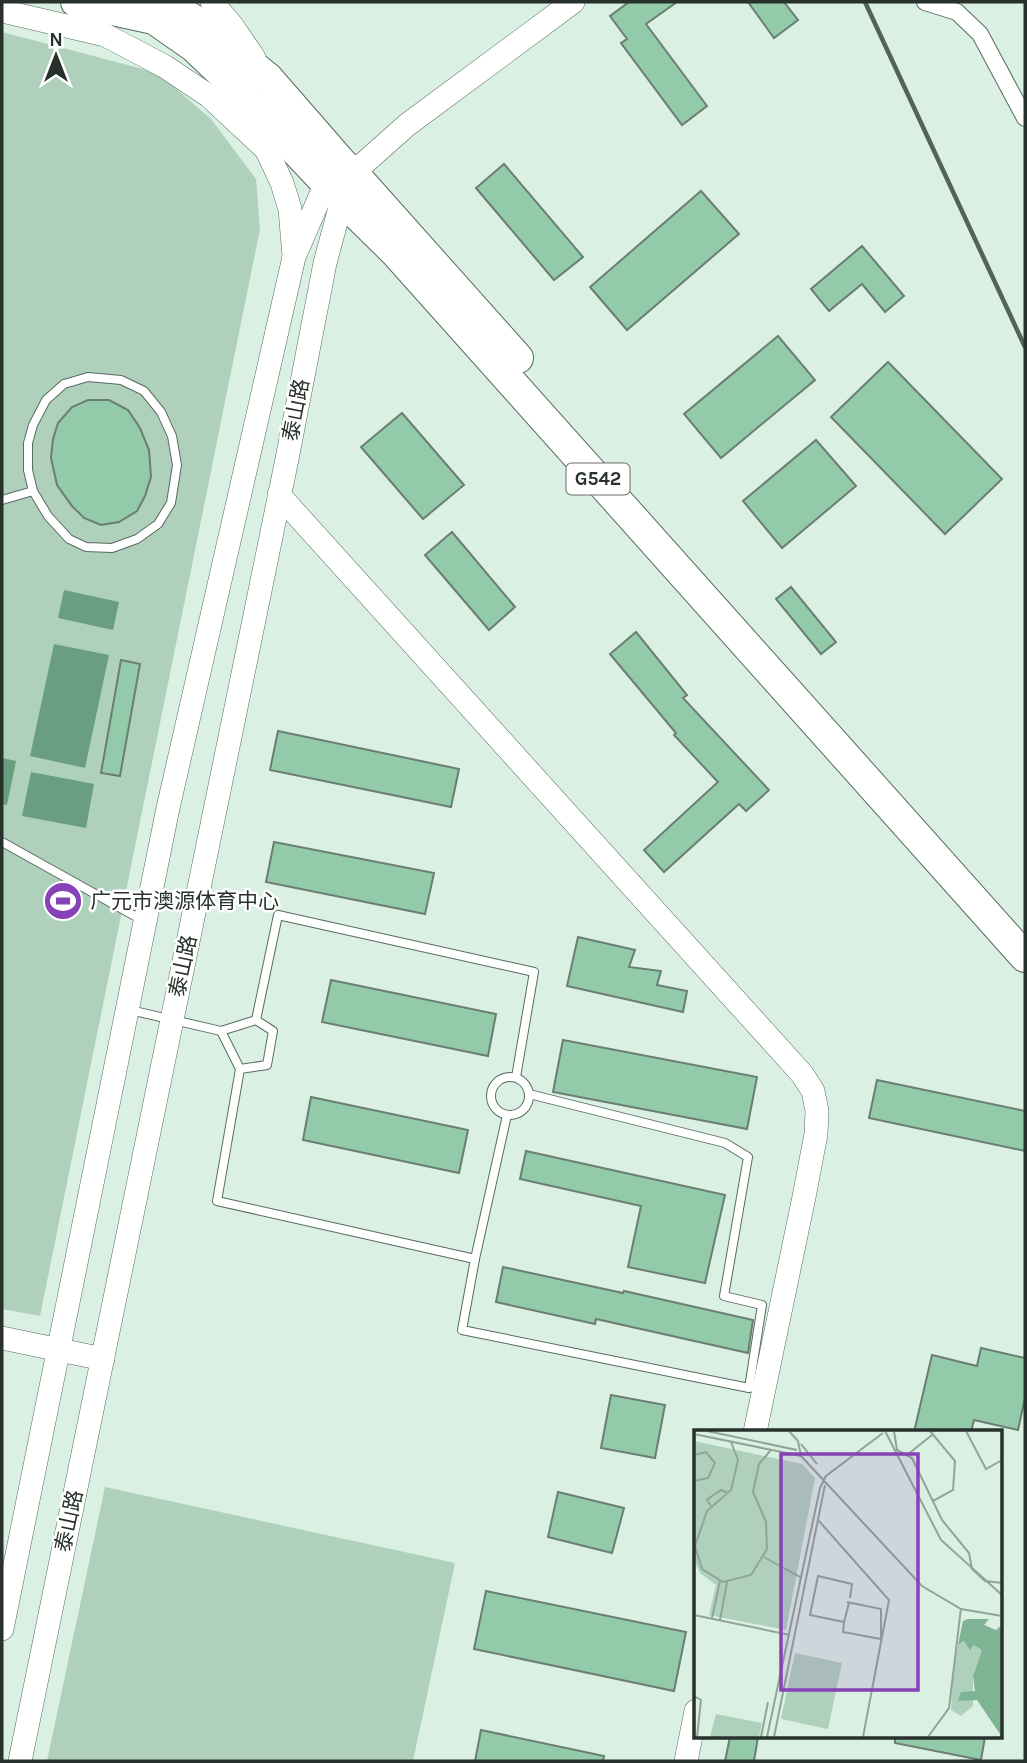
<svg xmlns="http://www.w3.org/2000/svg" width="1027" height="1763" font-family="Karla,'Noto Sans SC',sans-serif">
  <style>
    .green { fill: #afd1bc }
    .water { fill: #699e80 }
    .building { fill: #93caaa; stroke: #6a7f72; stroke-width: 2 }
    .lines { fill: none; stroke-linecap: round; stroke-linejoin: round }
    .lane-casing { stroke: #576b5f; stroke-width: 10 }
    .street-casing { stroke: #576b5f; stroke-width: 18 }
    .secondary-casing { stroke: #576b5f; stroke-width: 24 }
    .highway-casing { stroke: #576b5f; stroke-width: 32 }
    .lane { stroke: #fff; stroke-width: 8 }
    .street { stroke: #fff; stroke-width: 16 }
    .secondary { stroke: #fff; stroke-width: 23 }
    .highway { stroke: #fff; stroke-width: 30 }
    .rail { stroke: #55625b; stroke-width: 4.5 }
    .labels { text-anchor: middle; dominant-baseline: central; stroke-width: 5; stroke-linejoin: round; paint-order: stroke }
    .shield { fill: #fff; stroke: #686f6b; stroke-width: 2 }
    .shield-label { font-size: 19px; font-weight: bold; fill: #28312c }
    .street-label { font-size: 21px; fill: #28312c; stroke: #fff }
    .poi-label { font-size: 21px; fill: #28312c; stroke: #fff; text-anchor: start }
    .inset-road { fill: none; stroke: #92a499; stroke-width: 2 }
    .view { fill: #8642b6; fill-opacity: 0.15; stroke: #8642b6; stroke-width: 3.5 }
    .inset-edge { fill: none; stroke: #28312c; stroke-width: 3.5 }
  </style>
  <rect width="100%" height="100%" fill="#d9f0e2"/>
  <g class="green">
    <path d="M2,32L158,73L211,119L256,179L260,229L40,1316L2,1309Z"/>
    <path d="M105,1487L455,1563L413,1761H47Z"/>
  </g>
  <g class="water">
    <path d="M64,590L119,602L113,630L58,618Z"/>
    <path d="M54,644L109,655L85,768L30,756Z"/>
    <path d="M2,758L16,761L7,805L2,804Z"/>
    <path d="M31,772L94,784L86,828L22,816Z"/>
  </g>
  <g class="building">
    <path d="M629,2H677L646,24L707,106L682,125L621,43L627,39L610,16Z"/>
    <path d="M748,2H784L798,20L774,38Z"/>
    <path d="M504,164L583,257L554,280L476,188Z"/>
    <path d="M701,191L739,234L627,330L590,287Z"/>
    <path d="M862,246L904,296L885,312L862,284L829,311L811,289Z"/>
    <path d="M778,336L815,380L721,458L684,414Z"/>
    <path d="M888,362L1002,479L945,534L831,417Z"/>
    <path d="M88,400H109L128,410L140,428L149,450L151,477L145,496L137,511L119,522L101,525L84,518L72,506L57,485L51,458L53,439L58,423L72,407Z"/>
    <path d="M402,413L464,485L423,519L361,447Z"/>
    <path d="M816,440L856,486L782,548L743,501Z"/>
    <path d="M452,532L515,607L489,630L425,555Z"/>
    <path d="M791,587L836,642L821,654L776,599Z"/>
    <path d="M636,632L687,695L683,698L769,790L746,811L739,804L664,872L644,850L718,782L674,735L676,733L610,654Z"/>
    <path d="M121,660L140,664L120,776L101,773Z"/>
    <path d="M278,731L459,769L451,807L270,770Z"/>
    <path d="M274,842L434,873L425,914L266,882Z"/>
    <path d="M578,937L635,950L629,967L661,971L657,985L687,991L683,1012L567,986Z"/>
    <path d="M331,980L496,1014L488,1056L322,1022Z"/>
    <path d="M563,1040L757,1077L747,1129L553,1092Z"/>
    <path d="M877,1080L1025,1111V1151L869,1118Z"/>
    <path d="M311,1097L468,1130L459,1173L303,1140Z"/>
    <path d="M526,1151L725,1195L705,1283L628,1267L641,1206L520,1179Z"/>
    <path d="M503,1267L623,1293L624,1291L753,1320L748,1353L596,1319L595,1324L496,1302Z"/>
    <path d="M981,1348L1025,1358V1398L1018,1430L974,1420L971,1432H914L932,1355L977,1366Z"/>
    <path d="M611,1395L665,1405L655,1458L601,1448Z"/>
    <path d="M558,1492L624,1508L612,1553L548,1537Z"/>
    <path d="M486,1591L686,1632L674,1691L474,1649Z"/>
    <path d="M481,1730L604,1756L603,1761H475Z"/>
    <path d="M730,1737H758L754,1761H725Z"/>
    <path d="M895,1737H985L981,1760L895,1743Z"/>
  </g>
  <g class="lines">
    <g class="lane-casing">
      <g id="lane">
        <path d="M88,377L121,380L144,391L161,412L172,436L177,465L171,503L158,524L137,539L112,548L86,547L69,539L48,516L33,491L28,470V443L33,425L46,400L64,384Z"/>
        <path d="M2,500L33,491"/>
        <path d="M2,842L142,920"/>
        <path d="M130,1010L221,1031"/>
        <path d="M240,1069L221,1031L256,1020"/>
        <circle cx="510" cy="1096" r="19"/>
        <path d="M507,1115L475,1259L217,1201L240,1069L267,1065L273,1031L256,1020L278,915L534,972L516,1077"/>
        <path d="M475,1259L462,1330L749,1388L762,1305L724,1296L748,1157L725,1143L529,1094"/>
      </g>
    </g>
    <g class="street-casing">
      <path id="street" d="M925,2L957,12L980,34L1025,118"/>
    </g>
    <g class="secondary-casing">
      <g id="secondary">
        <path d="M212,2L233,27L254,58"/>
        <path d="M2,11L105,35L164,66L209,96L267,150"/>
        <path d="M261,138L282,183L290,209L294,256"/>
        <path d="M279,495L802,1074L813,1091L817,1111L816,1134L804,1197L755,1432"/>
        <path d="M2,1338L103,1359"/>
        <path d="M2,1629L168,808L294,257L326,183L335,171"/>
        <path d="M20,1761L287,459L325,263L342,200L353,173L407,125L573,2"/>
        <path d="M686,1761L696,1711"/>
      </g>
    </g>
    <g class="highway-casing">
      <g id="highway">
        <path d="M76,2L154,19L194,47L234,85L342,200L395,252L1025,957"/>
        <path d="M165,2L202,25L268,78L342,163L353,173L518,358"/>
      </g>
    </g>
    <use href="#lane" class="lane"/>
    <use href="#street" class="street"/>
    <use href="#secondary" class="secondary"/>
    <use href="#highway" class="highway"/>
    <path class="rail" d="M865,2L1025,347"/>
  </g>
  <defs>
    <g id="stadium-disc" transform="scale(2.0125)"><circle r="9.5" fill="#8642b6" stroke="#fff"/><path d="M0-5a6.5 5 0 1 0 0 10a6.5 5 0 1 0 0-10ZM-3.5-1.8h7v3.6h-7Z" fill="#fff"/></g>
  </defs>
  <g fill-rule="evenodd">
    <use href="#stadium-disc" x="63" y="901"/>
  </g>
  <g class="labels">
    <rect class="shield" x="566.5" y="463.5" width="63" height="31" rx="5"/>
    <g class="shield-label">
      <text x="598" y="479">G542</text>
    </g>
    <g class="street-label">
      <text transform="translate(296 410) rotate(-79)">泰山路</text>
      <text transform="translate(183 966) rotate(-78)">泰山路</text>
      <text transform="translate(69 1521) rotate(-78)">泰山路</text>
    </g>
    <g class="poi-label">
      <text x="90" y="901">广元市澳源体育中心</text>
    </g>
  </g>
  <g transform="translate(694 1430)">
    <rect width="308" height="308" fill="#d9f0e2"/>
    <path d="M0,11L108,34L121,48L92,200L15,185L22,155L6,143L0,129ZM270,211L277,219L280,215L288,220L279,246V276L267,286L257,280L259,237L264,215ZM101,223L148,233L134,299L87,289ZM22,284L68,293L65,307H16Z" fill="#afd1bc"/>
    <path d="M274,189H295L290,195L302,200L308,195V307L283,270L264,271L267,262L281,261L279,246L288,220L280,215L276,220L270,211L264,215L269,191Z" fill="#7eb394"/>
    <path class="inset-road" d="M13,1L103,20M95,1L104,11L107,26M191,1L247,110L308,165M200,1L203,20L218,28L248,90L275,123L278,139L291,151L308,153M236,1L261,31L259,60L239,71M272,1L292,39L308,30M0,4L107,26L228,156L267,179L308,186M37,12L44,30L37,60L13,81L1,116L8,139L29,152L57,145L73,119L72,92L59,62L65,34L77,20M107,14L123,34M0,25L12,22L21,33L14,48L0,51M213,25L238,5M17,76L13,70L18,66L27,60L34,63M125,91L195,170L169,307M70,127L106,147M155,173L150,192L116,185L124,146L158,154L156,168M0,185L96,205M18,188L26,151M26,190L33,152M150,192L149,202L187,209V179L153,172M0,266L7,270L3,307M67,307L74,272M73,307L126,58L132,46L189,3M80,307L131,55M234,307L255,278L267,178"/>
    <path class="view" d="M87,24H224V260H87Z"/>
    <rect width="308" height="308" class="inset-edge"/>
  </g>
  <rect width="1027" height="1763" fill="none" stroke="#28312c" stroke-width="7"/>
  <g transform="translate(56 56)" stroke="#ffffff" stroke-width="5" paint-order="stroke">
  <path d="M0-5L12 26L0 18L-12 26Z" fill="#28312c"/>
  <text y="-10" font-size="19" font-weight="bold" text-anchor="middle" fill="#28312c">N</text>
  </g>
</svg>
